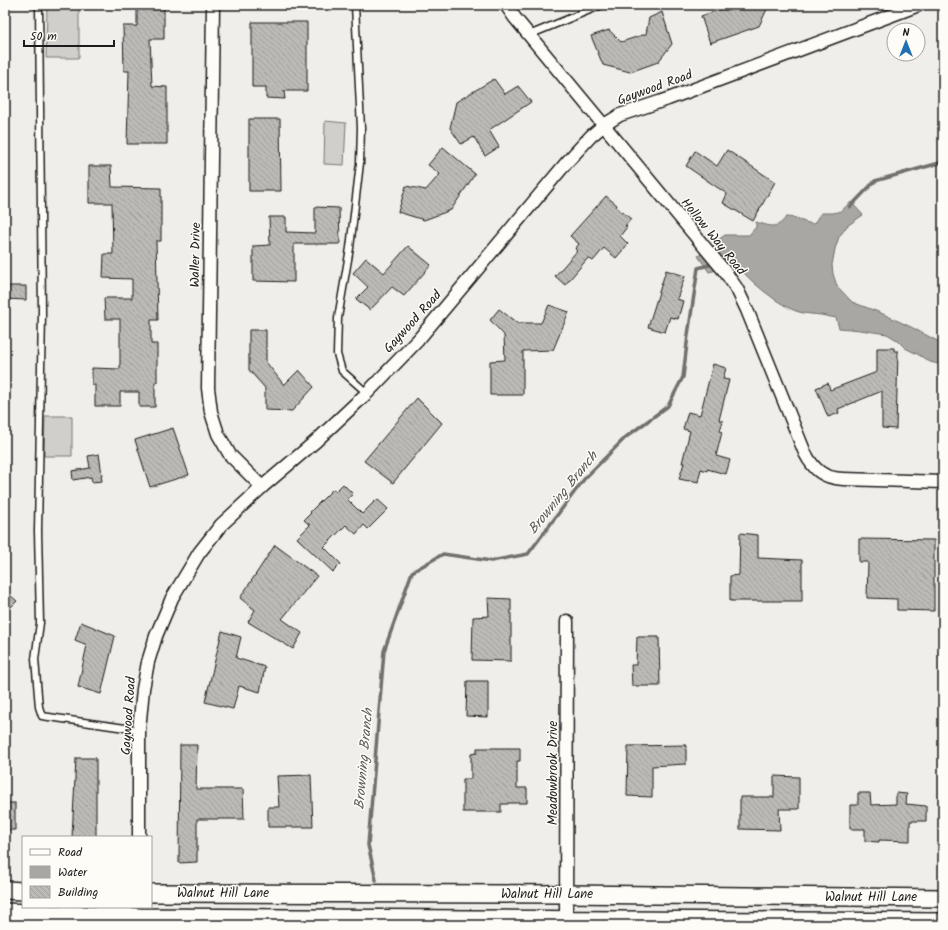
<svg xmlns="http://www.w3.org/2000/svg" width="948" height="930" font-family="Kalam,sans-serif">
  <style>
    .garden { fill: #d0cfcc; stroke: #767674 }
    .water { fill: #a8a7a3; stroke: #706f6d }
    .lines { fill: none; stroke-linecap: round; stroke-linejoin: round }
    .stream { stroke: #706f6d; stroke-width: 3.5 }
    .building { fill: url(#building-back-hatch); stroke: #1c1c1c }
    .service-casing { stroke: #1c1c1c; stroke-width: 9 }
    .minor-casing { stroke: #1c1c1c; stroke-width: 15 }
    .secondary-casing { stroke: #1c1c1c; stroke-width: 20 }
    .service { stroke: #fdfcf7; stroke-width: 6 }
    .minor { stroke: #fdfcf7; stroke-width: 12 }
    .secondary { stroke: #fdfcf7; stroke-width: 17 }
    .labels { text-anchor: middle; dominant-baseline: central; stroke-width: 3; stroke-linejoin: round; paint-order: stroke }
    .street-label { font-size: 13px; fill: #1c1c1c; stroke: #fdfcf7 }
    .water-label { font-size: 14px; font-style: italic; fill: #5b5b59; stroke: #fdfcf7 }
  </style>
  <defs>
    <pattern id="building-back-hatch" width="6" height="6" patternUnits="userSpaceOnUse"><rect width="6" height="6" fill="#bbbab6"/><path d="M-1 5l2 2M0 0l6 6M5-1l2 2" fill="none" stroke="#a09f9c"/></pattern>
  </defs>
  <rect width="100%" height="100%" fill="#f0eeea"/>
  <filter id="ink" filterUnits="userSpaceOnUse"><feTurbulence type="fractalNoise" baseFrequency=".025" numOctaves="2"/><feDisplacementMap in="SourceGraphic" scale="8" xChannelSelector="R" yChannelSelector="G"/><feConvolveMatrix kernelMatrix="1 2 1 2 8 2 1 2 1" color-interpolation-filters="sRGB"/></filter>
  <g filter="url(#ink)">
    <g class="garden">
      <path d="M47,5H79V58H46Z"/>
      <path d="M325,121L346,123L344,165L324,164Z"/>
      <path d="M45,416H72V456H44Z"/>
    </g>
    <path class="water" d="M851,202L863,215L847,226L839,237L835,249L832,265L833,274L837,286L852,302L881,313L911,327L943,344V363L942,365L930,362L919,355L905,348L897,340L887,334L860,330L839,328L836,318C831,317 826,316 821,315C814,314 806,314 799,312C781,307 749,281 738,266H732L709,272L698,256L716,244L718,240L725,235H749L756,227V222C770,226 777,230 786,217C796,217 804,223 814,224L818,217L821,213H833L841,211Z"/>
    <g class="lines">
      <g class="stream">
        <path d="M850,207L875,181L943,162"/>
        <path d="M376,880L368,845L384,651L412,572L443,554L491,561L528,554L585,478L626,437L668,406L683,377L688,335L698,268L709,265"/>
      </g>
    </g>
    <g class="building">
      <path d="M137,5H164V39H150L152,86L167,87V144H127L129,71H124L123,26H137Z"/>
      <path d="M733,5H769L759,26L710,43L701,16Z"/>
      <path d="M662,12L672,44L658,62L630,72L603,65L591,36L609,30L621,42L646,34L649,18Z"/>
      <path d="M252,22H307V91H284L285,99L266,98V87H252Z"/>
      <path d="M494,79L505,94L518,86L531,102L489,130L499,147L485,156L474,137L461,144L450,128L456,102Z"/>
      <path d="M249,119H280L281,191H249Z"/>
      <path d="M443,147L475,174L451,210L424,220L398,212L406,186L426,190L440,174L428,165Z"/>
      <path d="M727,150L775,182L753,221L723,203L727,194L686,166L695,151L717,166Z"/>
      <path d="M89,166H111L112,187L161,188V241H156L158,320H151V344H157V382H155V407H139V392H120V406H95V385H92V368L120,369V319H105L104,298H132V279L103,278L104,254H113L112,203H89Z"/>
      <path d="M606,196L617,205L616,207L631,219L625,226L627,227L620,236L628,244L616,258L604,248L593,261L588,258L565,285L555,276L577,251L575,249L579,244L570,236Z"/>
      <path d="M315,207L339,208L340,244H294V282L253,281V246L270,245L269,217H286V232L315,233Z"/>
      <path d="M408,246L431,265L404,296L392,287L370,310L356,299L368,287L353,273L366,258L384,273Z"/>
      <path d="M666,270L685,276L677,299L683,301L678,319L670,317L665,332L648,327Z"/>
      <path d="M5,286H26V300L5,299Z"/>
      <path d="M549,305L569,312L553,350L523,351V395H490V361L505,360L504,335L490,320L499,309L517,323H541Z"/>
      <path d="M249,330H266V362L284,385L299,370L314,387L292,411L265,410V388L249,370Z"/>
      <path d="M877,348H894V351H898L896,429L882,428V391L838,409L839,413L828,417L816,388L828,383L830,390L877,372Z"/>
      <path d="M713,364L726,368L723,379L729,380L719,420L723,421L720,431L722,432L716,456L730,460L726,474L707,469V471L701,469L698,482L690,480L689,481L679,479L684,463H682L690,431L683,429L688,412L700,415Z"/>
      <path d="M417,398L442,423L393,483L364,461Z"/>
      <path d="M173,428L189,475L150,487L135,440Z"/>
      <path d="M99,454L102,475H101L102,481L92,482L91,477L73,480L72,471L90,468L88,456Z"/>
      <path d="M343,484L353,494L347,499L362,514L377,499L388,509L368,529L364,525L356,534L346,525L324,547L341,564L333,572L297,538L310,525L304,520L311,513L310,512L333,489L336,491Z"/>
      <path d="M740,533L758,535V558L802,560V601H730V576L739,575Z"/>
      <path d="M859,539L934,540V611L897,610V599L867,598L868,562H859Z"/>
      <path d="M275,545L317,576L282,619L302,633L293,649L248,622L255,610L240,598Z"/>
      <path d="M5,591L17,601L5,613Z"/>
      <path d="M488,598L511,599V661L472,660L473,617L489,616Z"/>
      <path d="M81,622L115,636L101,694L78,687L87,645L75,640Z"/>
      <path d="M222,631L241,637L236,658L265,667L260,692L239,686L233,709L205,702Z"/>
      <path d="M637,637H659L660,686H632L631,665H636Z"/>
      <path d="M467,681H488V717L466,716Z"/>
      <path d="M180,745H197L196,789H243L244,819H197V862L179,863Z"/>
      <path d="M686,745V764L652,766V797L627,796L628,746Z"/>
      <path d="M477,748H520V761H517V788H527V803H508V804H501V812H463V779H471V754L477,753Z"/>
      <path d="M76,758H96V837H72Z"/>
      <path d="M311,775L313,827H268V807H279L277,776Z"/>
      <path d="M774,776L799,777V809H779L780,830L740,829V797H774Z"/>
      <path d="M858,793H870L871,805L896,804V793L907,794L906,804L926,806V821H910V841L879,840V842L865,841V829H850V805H858Z"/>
      <rect x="5" y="803" width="10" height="27"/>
    </g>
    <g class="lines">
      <g class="service-casing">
        <g id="service">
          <path d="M39,5L42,314L38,531L40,623L35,659L39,707L42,716L139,730"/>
          <path d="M355,5L361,128L360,163L350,248L338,318L337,354L342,371L367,393"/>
          <path d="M529,35L602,5"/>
        </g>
      </g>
      <g class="minor-casing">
        <g id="minor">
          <path d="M213,5L208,388L211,412L218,434L230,455L262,487"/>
          <path d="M506,5L515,18L726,273L737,289L747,310L805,453C814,470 823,478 843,479L943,482"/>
          <path d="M139,837V730L143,689L148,662L156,636L172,598L199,553L221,525L262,487L316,441L367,393L418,340L567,162L591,136L604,125L620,115L668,99L919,5"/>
          <path d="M566,925L567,621"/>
        </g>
      </g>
      <g class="secondary-casing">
        <g id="secondary">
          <path d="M5,890L23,891"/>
          <path d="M151,893L566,894L943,898"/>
          <path d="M5,912L140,917L943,922"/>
        </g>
      </g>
      <use href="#service" class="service"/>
      <use href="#minor" class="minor"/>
      <use href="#secondary" class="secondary"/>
    </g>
  </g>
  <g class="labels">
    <g class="street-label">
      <text transform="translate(655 88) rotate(-20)">Gaywood Road</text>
      <text transform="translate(713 237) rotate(51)">Hollow Way Road</text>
      <text transform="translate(196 255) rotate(-89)">Waller Drive</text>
      <text transform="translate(413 322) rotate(-48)">Gaywood Road</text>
      <text transform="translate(129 716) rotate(-86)">Gaywood Road</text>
      <text transform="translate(553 773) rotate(-90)">Meadowbrook Drive</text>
      <text x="223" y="893">Walnut Hill Lane</text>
      <text x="547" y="894">Walnut Hill Lane</text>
      <text x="871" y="897">Walnut Hill Lane</text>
    </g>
    <g class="water-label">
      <text transform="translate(563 493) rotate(-51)">Browning Branch</text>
      <text transform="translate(364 759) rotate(-85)">Browning Branch</text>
    </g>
  </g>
  <rect width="948" height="930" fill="none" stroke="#fdfcf7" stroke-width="20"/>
  <rect x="10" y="10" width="928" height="910" fill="none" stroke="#1c1c1c" stroke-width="1.5" filter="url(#ink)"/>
  <rect x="22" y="836" width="130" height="72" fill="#fdfcf7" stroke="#a3a29f"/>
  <rect x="30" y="849" width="20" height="6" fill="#fdfcf7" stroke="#a3a29f"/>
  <text x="58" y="856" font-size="12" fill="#1c1c1c">Road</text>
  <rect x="30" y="866" width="20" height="12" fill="#a8a7a3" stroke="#a3a29f"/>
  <text x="58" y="876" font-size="12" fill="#1c1c1c">Water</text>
  <rect x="30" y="886" width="20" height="12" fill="url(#building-back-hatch)" stroke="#a3a29f"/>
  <text x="58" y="896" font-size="12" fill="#1c1c1c">Building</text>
  <g transform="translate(906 42)"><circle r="19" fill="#fdfcf7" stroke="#a3a29f"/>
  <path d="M0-3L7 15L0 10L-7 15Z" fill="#1f6fb2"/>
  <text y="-6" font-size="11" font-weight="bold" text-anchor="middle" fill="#1c1c1c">N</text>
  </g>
  <path d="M24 40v6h90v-6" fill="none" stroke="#1c1c1c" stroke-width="2"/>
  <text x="30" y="40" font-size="12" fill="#1c1c1c" stroke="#fdfcf7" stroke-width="3" paint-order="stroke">50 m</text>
</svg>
